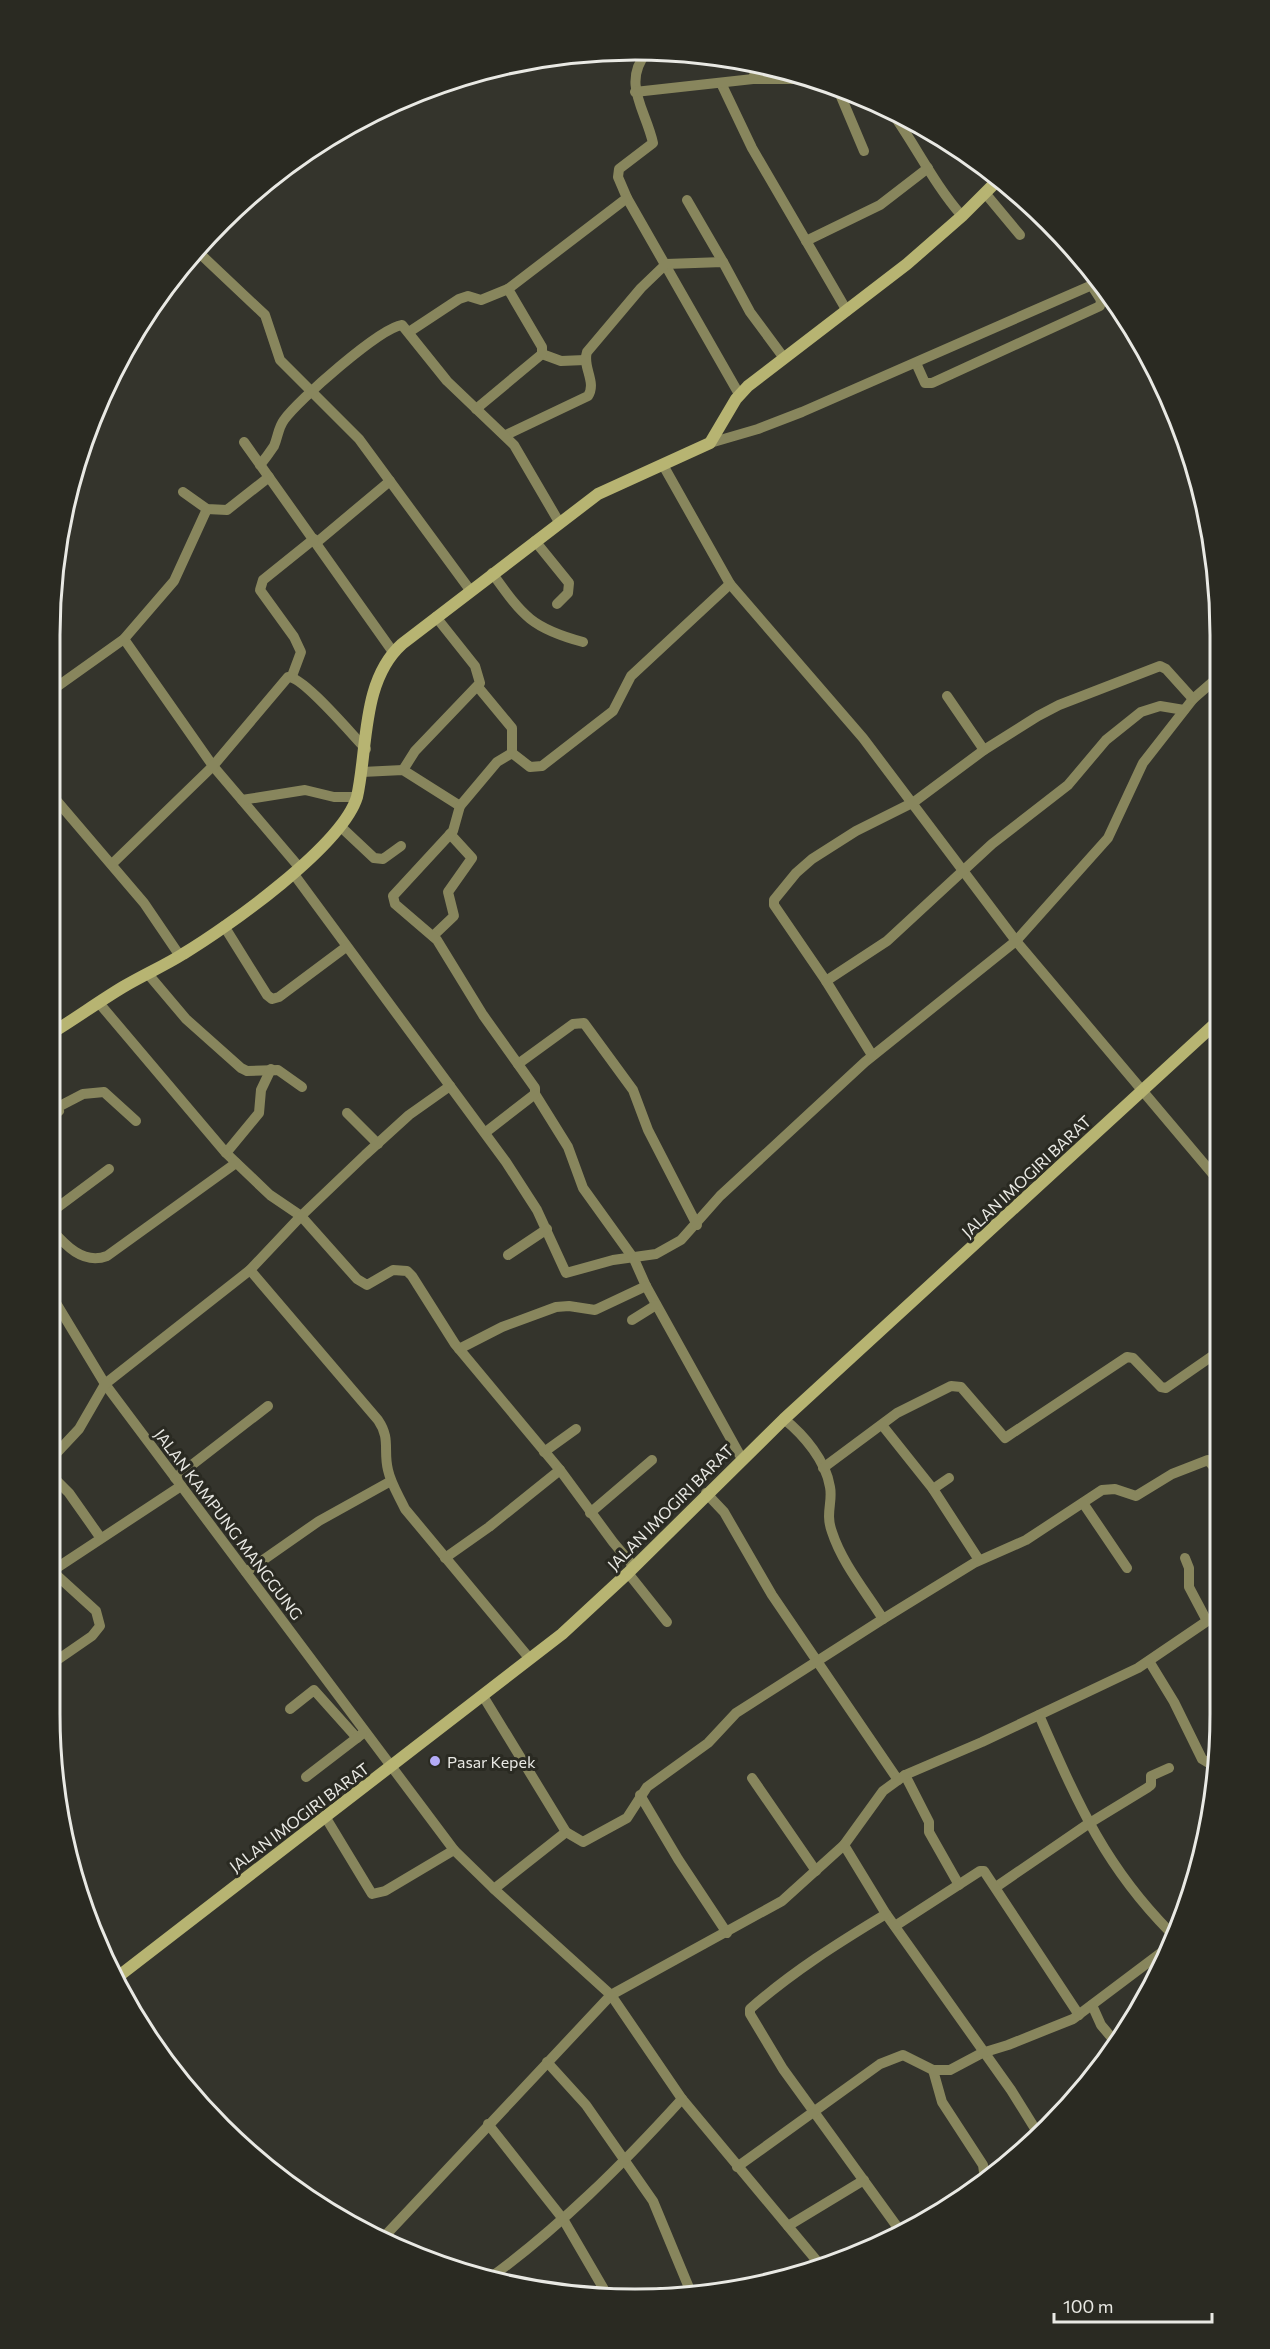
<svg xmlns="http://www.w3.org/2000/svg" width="1270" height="2349" font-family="Commissioner,sans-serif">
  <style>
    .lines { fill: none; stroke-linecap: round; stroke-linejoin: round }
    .street { stroke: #88865d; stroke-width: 10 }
    .secondary { stroke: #b7b472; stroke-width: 12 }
    .poi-dot { fill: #b5acf8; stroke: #2a2a22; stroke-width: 2 }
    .labels { text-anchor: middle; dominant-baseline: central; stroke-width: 6; stroke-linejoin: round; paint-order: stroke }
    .street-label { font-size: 16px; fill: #e9e9e4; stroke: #2a2a22 }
    .poi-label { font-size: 16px; fill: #e9e9e4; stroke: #2a2a22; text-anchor: start }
    .rim { fill: none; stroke: #e9e9e4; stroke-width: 3 }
  </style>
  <rect width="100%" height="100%" fill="#34342c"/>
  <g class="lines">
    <g class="street">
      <path d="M647,52C621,83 646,110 653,143L619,169L618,177L627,198L739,394"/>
      <path d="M753,79L757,65"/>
      <path d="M721,83L752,148L847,311"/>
      <path d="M837,87L864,151"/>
      <path d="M635,92L753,79H817"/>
      <path d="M891,111C916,146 934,184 962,216"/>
      <path d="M985,193L1020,235"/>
      <path d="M687,200L723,262"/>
      <path d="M806,241L880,205L928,168"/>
      <path d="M195,249L265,315L280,360L359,439L470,590"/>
      <path d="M409,332L459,299L468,296L481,300L508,289"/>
      <path d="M542,354L561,361L585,360"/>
      <path d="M916,363L925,383H932L1100,306L1101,300L1092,286"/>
      <path d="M476,409L542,354V347L508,289L627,198"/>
      <path d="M506,435L588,396C597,382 582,367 587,352L641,288L666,264L723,262L750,312L784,358"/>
      <path d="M244,442L393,652"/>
      <path d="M710,443L758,429L802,412L1099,282"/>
      <path d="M260,465C265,459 270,452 274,446C278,437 278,428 284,420C298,400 380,328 402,325L447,381L514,445L559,522"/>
      <path d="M663,465L730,584L863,738L1016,941L1217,1179"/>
      <path d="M183,492L207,509L227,510L269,477"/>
      <path d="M535,541L569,583L568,593L557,604"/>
      <path d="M316,543L390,481"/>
      <path d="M492,573C523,616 531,628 583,642"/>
      <path d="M124,639L213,766L299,867"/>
      <path d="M292,676L301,652L294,637L260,590L263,580L314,539"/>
      <path d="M478,687L512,728V753"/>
      <path d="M51,691L124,639L174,581L207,509"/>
      <path d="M947,696L984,750"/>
      <path d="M403,770L415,751L480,683L475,666L436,617"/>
      <path d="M362,772L403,770L460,806"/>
      <path d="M51,794L144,903L180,956"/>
      <path d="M242,800L305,790L334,797H357"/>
      <path d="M341,827L374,858L383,859L401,846"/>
      <path d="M112,864L213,766L288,677C303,676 353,736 366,749"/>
      <path d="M293,873L506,1162L537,1210L566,1273L613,1260L656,1254L681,1240L720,1196L865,1062L1016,941L1108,838L1143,763L1193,699L1216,679"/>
      <path d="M224,926L267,995L272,999L279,997L346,947"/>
      <path d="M433,936L454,916L448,892L472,858L450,834"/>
      <path d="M148,974L186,1019L241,1068L247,1071L278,1070L302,1087"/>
      <path d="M826,981L887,941L992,844L1068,785L1106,740L1141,712L1160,706L1184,710"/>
      <path d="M99,1003L226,1153L270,1195L301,1216L357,1279L367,1285L393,1270L407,1271L412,1276L455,1344L560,1470L613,1542L634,1567"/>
      <path d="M872,1055L826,981L774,905V900L796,873L812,859L856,831L914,802L984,750L1038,716L1059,705L1160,666L1166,669L1193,699"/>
      <path d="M518,1064L573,1024L584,1023L633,1090L648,1130L697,1225"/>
      <path d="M535,1094L568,1147L583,1188L634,1259L646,1286L742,1459"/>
      <path d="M58,1107L83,1094L104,1092L136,1121"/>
      <path d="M347,1113L378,1144"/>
      <path d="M50,1118L59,1111L50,1096"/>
      <path d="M486,1132L535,1094V1088L483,1015L437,940L395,904L393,896L453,831L460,806L497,762L512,753L530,767L542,766L613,711L631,676L730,584"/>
      <path d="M226,1153L259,1113L261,1090L271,1069"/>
      <path d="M50,1213L109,1169"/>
      <path d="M50,1228C65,1245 83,1265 107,1256L236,1163"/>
      <path d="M508,1255L547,1229"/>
      <path d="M250,1270L378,1420C391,1439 383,1450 388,1470C391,1484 399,1496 405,1509L530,1659"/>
      <path d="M50,1293L105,1384L454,1850L494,1889L611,1995L682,2099L822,2267"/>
      <path d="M632,1320L656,1305"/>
      <path d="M459,1349L502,1327L556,1307L569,1306L595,1310L646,1286"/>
      <path d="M784,1419C804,1435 826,1461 830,1487C833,1502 825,1513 832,1532C842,1563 866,1592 883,1619L974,1563L1026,1540L1102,1490L1115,1489L1136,1496L1172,1474L1208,1460L1218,1472"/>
      <path d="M882,1425L933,1489L949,1478"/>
      <path d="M544,1452L576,1429"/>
      <path d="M50,1460L79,1429L105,1384L250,1270L301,1216L365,1155L409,1115L450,1086"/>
      <path d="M823,1468L897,1413L951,1386L961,1387L1005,1438L1127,1357L1133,1358L1161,1387L1166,1388L1218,1352"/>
      <path d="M50,1474L69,1493L100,1537"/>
      <path d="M175,1478L268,1406"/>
      <path d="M933,1489L979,1560"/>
      <path d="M706,1493L724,1512L772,1595L898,1780"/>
      <path d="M1083,1503L1127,1568"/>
      <path d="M590,1513L652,1460"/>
      <path d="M445,1558L489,1527L560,1470"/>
      <path d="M1185,1558L1189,1568V1587L1207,1621"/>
      <path d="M246,1572L319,1521L391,1481"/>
      <path d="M628,1573L667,1622"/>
      <path d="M1149,1661L1174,1702L1202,1759L1217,1768"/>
      <path d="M50,1665L92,1636L100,1626L96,1611L52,1571L181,1486"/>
      <path d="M483,1696L566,1832L583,1842L627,1818L647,1787L708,1743L736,1713L883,1619"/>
      <path d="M290,1709L314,1690L357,1738"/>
      <path d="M1039,1715C1077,1801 1103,1864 1170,1932V1939"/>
      <path d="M905,1775L929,1822V1832L959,1885"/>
      <path d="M306,1777L362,1734"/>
      <path d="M752,1778L816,1871"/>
      <path d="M640,1795L678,1859L727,1933"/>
      <path d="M326,1818L372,1894L385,1891L454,1850"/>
      <path d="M844,1845L886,1914L1011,2090L1039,2135"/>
      <path d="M996,1887L1088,1824L1147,1788L1151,1785V1776L1169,1768"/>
      <path d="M494,1889L566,1832"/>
      <path d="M886,1914C838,1943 792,1972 750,2009V2014L783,2069L901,2232"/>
      <path d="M895,1926L980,1871H984L1079,2015"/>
      <path d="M1092,2005L1101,2025L1117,2044"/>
      <path d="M547,2062L586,2105L653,2201L692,2295"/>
      <path d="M933,2070L942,2102L983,2165L985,2179"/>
      <path d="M488,2124L563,2219L609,2298"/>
      <path d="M737,2167L880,2064L903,2055L933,2070H950L982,2053L1008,2045L1073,2019L1166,1949"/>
      <path d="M788,2226L864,2180"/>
      <path d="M382,2239L611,1995L782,1901L844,1845L883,1791L905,1775L982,1742L1138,1668L1219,1613"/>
      <path d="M808,2272L820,2264"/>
      <path d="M487,2280C559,2228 622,2165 682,2099"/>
    </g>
    <g class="secondary">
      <path d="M50,1034C75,1019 98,1002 123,987C143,975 164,966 183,954C228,927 342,846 357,797C368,748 361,681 402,644L598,494L710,443L736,399L748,386L907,264L962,216L997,181"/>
      <path d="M115,1979L562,1634L628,1573L784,1419L1217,1022"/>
    </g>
  </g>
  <circle class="poi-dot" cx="435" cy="1761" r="6"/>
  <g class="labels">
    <g class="street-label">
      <text transform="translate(1026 1176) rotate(-43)">JALAN IMOGIRI BARAT</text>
      <text transform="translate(670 1507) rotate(-45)">JALAN IMOGIRI BARAT</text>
      <text transform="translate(229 1524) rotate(53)">JALAN KAMPUNG MANGGUNG</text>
      <text transform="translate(299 1817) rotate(-37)">JALAN IMOGIRI BARAT</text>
    </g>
    <g class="poi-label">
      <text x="447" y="1761">Pasar Kepek</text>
    </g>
  </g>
  <path d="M0 0H1270V2349H0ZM635 60H635A575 575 0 0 1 1210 635V1714A575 575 0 0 1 635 2289H635A575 575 0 0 1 60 1714V635A575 575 0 0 1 635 60Z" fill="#2a2a22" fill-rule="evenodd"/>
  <path class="rim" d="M635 60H635A575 575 0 0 1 1210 635V1714A575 575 0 0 1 635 2289H635A575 575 0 0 1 60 1714V635A575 575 0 0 1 635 60Z"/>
  <path d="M1054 2313v9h158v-9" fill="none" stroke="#e9e9e4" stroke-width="3"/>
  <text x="1063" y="2313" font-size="18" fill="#e9e9e4" stroke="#2a2a22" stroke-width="4.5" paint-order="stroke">100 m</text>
</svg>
